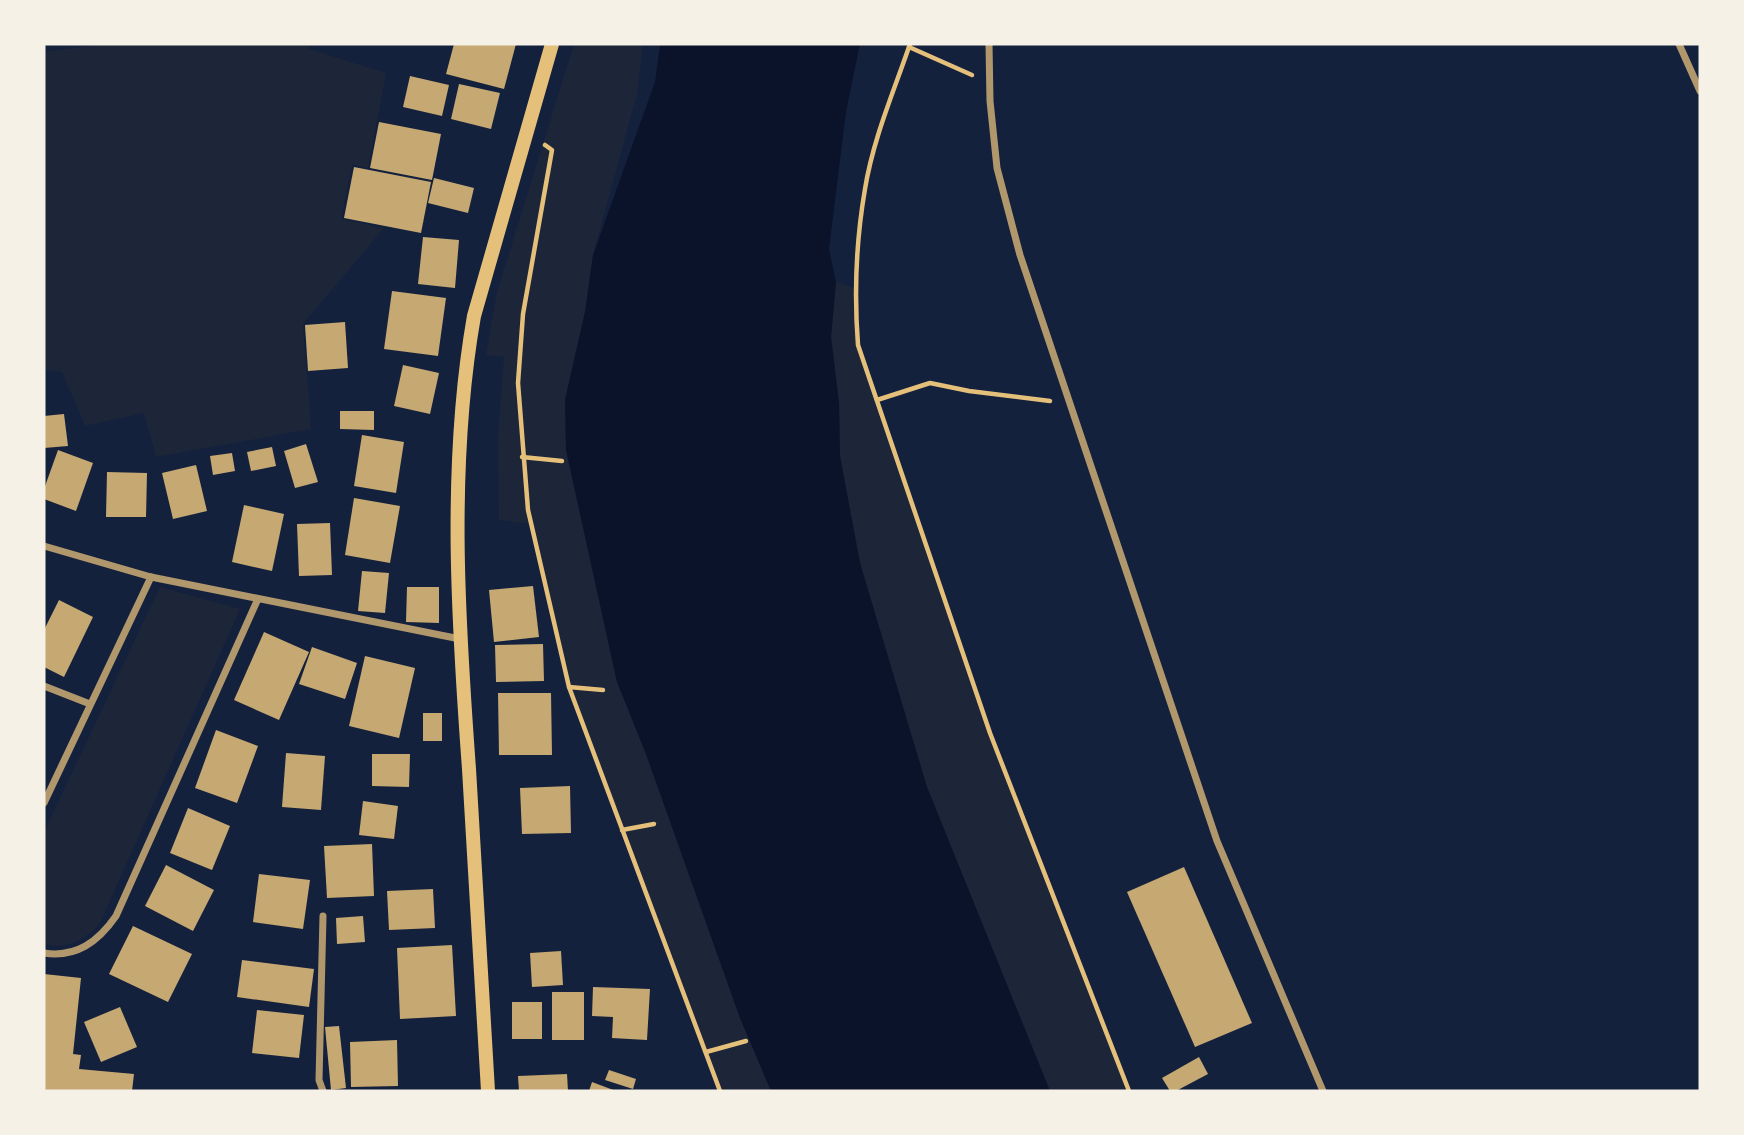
<svg xmlns="http://www.w3.org/2000/svg" width="1744" height="1135" font-family="'Source Serif 4',serif">
  <style>
    .green { fill: #1d2539 }
    .water { fill: #0b132b }
    .building { fill: #c6a872 }
    .lines { fill: none; stroke-linecap: round; stroke-linejoin: round }
    .path { stroke: #e5c07b; stroke-width: 4.5 }
    .minor { stroke: #b1986c; stroke-width: 7 }
    .secondary { stroke: #e5c07b; stroke-width: 14 }
  </style>
  <rect width="100%" height="100%" fill="#14213d"/>
  <g class="green">
    <path d="M105,44H310L309,49L386,73L368,168L352,164L341,219L384,228L303,324L311,429L156,457L144,413L85,426L62,372L44,370V52Z"/>
    <path d="M574,44H643L637,94L593,255L585,312L565,400L566,450L617,682L646,754L740,1018L771,1091H720L569,687L531,524L499,520L498,437L504,357L486,355L497,292Z"/>
    <path d="M836,282L854,288L858,345L990,733L1129,1091H1050L927,787L860,563L840,456L839,403L831,337Z"/>
    <path d="M160,587L240,609L100,923C85,940 67,950 44,944V832Z"/>
  </g>
  <path class="water" d="M660,44H860L846,112L829,249L836,282L831,337L839,403L840,456L860,563L927,787L1050,1091H771L740,1018L646,754L617,682L566,450L565,400L585,312L593,255L655,82Z"/>
  <g class="building">
    <path d="M454,44H516L504,89L446,74Z"/>
    <path d="M410,76L449,85L442,116L403,107Z"/>
    <path d="M459,84L500,93L491,129L451,119Z"/>
    <path d="M379,122L441,134L432,180L370,168Z"/>
    <path d="M354,167L431,182L421,233L344,218Z"/>
    <path d="M434,178L474,188L468,213L428,203Z"/>
    <path d="M423,237L459,240L455,288L418,284Z"/>
    <path d="M392,291L446,298L438,356L384,349Z"/>
    <path d="M345,322L348,368L308,371L305,325Z"/>
    <path d="M403,365L439,373L430,414L394,406Z"/>
    <path d="M340,411H374V430L340,429Z"/>
    <path d="M64,414L68,446L44,448V416Z"/>
    <path d="M362,435L404,442L396,493L354,486Z"/>
    <path d="M306,444L318,482L295,488L284,451Z"/>
    <path d="M272,447L276,466L251,471L247,452Z"/>
    <path d="M58,450L93,463L76,511L44,499V489Z"/>
    <path d="M232,453L235,471L213,475L210,456Z"/>
    <path d="M196,465L207,511L173,519L162,473Z"/>
    <path d="M107,472L147,473L146,517H106Z"/>
    <path d="M354,498L400,506L390,563L345,555Z"/>
    <path d="M244,505L284,514L272,571L232,562Z"/>
    <path d="M330,523L332,575L299,576L297,524Z"/>
    <path d="M362,571L389,573L385,613L358,611Z"/>
    <path d="M533,586L539,637L494,642L489,590Z"/>
    <path d="M407,587H439V623L406,622Z"/>
    <path d="M59,600L93,617L64,677L44,667V630Z"/>
    <path d="M264,632L309,652L279,720L234,700Z"/>
    <path d="M543,644L544,681L496,682L495,645Z"/>
    <path d="M312,647L357,663L345,699L299,684Z"/>
    <path d="M365,656L415,668L399,738L349,726Z"/>
    <path d="M498,693H551L552,755H499Z"/>
    <rect x="423" y="713" width="19" height="28"/>
    <path d="M216,730L258,746L237,803L195,788Z"/>
    <path d="M286,753L325,756L321,810L282,807Z"/>
    <path d="M372,754H410L409,787L372,786Z"/>
    <path d="M570,786L571,833L522,834L520,788Z"/>
    <path d="M363,801L398,806L394,839L359,835Z"/>
    <path d="M188,808L230,826L212,870L170,853Z"/>
    <path d="M372,844L374,896L327,898L324,846Z"/>
    <path d="M166,865L214,890L193,931L145,906Z"/>
    <path d="M1184,867L1252,1023L1195,1047L1127,892Z"/>
    <path d="M259,874L310,880L303,929L253,922Z"/>
    <path d="M433,889L435,928L389,930L387,891Z"/>
    <path d="M363,916L365,942L337,944L336,918Z"/>
    <path d="M133,926L192,954L168,1002L109,974Z"/>
    <path d="M452,945L456,1016L400,1019L397,948Z"/>
    <path d="M561,951L563,985L532,987L530,953Z"/>
    <path d="M242,960L314,969L309,1007L237,997Z"/>
    <path d="M44,974L81,978L73,1054L81,1055L79,1069L134,1074L132,1091H44Z"/>
    <path d="M593,987L650,989L647,1040L612,1038L613,1017L592,1016Z"/>
    <rect x="552" y="992" width="32" height="48"/>
    <rect x="512" y="1002" width="30" height="37"/>
    <path d="M120,1007L137,1047L101,1062L84,1022Z"/>
    <path d="M257,1010L304,1015L299,1058L252,1053Z"/>
    <path d="M339,1026L346,1088L331,1090L325,1027Z"/>
    <path d="M397,1040L398,1086L351,1087L350,1042Z"/>
    <path d="M1199,1057L1208,1074L1176,1091H1170L1162,1078Z"/>
    <path d="M609,1070L636,1079L633,1089L605,1080Z"/>
    <path d="M567,1074L568,1091H519L518,1076Z"/>
    <path d="M592,1082L616,1091H589Z"/>
  </g>
  <g class="lines">
    <g class="path">
      <path d="M910,44C894,91 873,139 865,189C856,241 854,293 858,345L990,733L1129,1091"/>
      <path d="M909,47L972,75"/>
      <path d="M545,145L552,150L523,314L518,383L528,510L569,687L720,1091"/>
      <path d="M877,400L930,383L969,391L1050,401"/>
      <path d="M522,457L562,461"/>
      <path d="M569,687L603,690"/>
      <path d="M622,830L654,824"/>
      <path d="M706,1052L746,1041"/>
    </g>
    <g class="minor">
      <path d="M989,44L990,101L997,168L1020,255L1217,841L1323,1091"/>
      <path d="M1679,44L1700,91"/>
      <path d="M44,546L151,577L460,639"/>
      <path d="M44,686L90,704"/>
      <path d="M44,803L151,577"/>
      <path d="M44,953C76,958 98,942 116,916L257,601"/>
      <path d="M323,1091L319,1080L323,916"/>
    </g>
    <path class="secondary" d="M488,1091C482,984 476,877 469,769C458,620 448,464 474,316L552,44"/>
  </g>
  <rect width="1744" height="1135" fill="none" stroke="#f6f1e7" stroke-width="91"/>
</svg>
